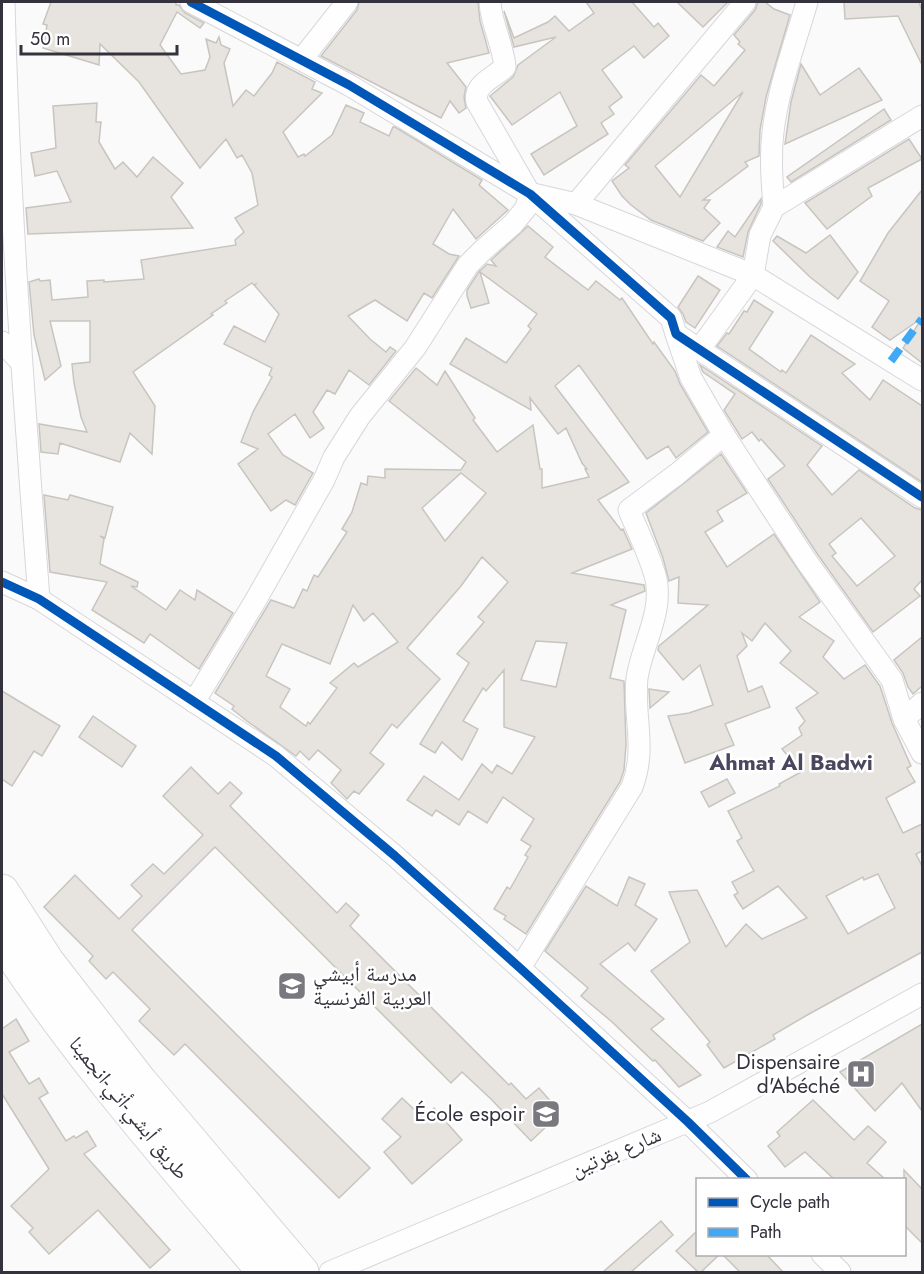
<svg xmlns="http://www.w3.org/2000/svg" width="924" height="1274" font-family="Jost,'Noto Naskh Arabic',sans-serif">
  <style>
    .building { fill: #e7e4df; stroke: #c8c5c0; stroke-width: 1.5; fill-rule: evenodd }
    .lines { fill: none; stroke-linecap: round; stroke-linejoin: round }
    .minor-casing { stroke: #d7d6dc; stroke-width: 23 }
    .trunk-casing { stroke: #d7d6dc; stroke-width: 35 }
    .minor { stroke: #fefefe; stroke-width: 21 }
    .trunk { stroke: #fefefe; stroke-width: 33 }
    .quiet { stroke: #3fa9f5; stroke-width: 8; stroke-dasharray: 15 8; stroke-linecap: butt }
    .cycleway-casing { stroke: #fff; stroke-width: 13 }
    .cycleway { stroke: #0057b8; stroke-width: 9 }
    .labels { text-anchor: middle; dominant-baseline: central; stroke-width: 5; stroke-linejoin: round; paint-order: stroke }
    .poi-label { font-size: 21px; fill: #33323d; stroke: #fff; text-anchor: end }
    .street-label { font-size: 21px; fill: #33323d; stroke: #fff }
    .neighbourhood-label { font-size: 22px; font-weight: bold; fill: #49465e; stroke: #fff }
  </style>
  <rect width="100%" height="100%" fill="#fafafa"/>
  <g class="building">
    <path d="M51,2H176V5H179L185,13L204,23L200,28L177,12L160,45L181,74L205,70L210,57L206,39L216,43L219,37L221,45L230,49L224,63L233,106L246,90L254,96L272,73L277,62L315,82L312,89L322,93L283,132L298,157L304,154L305,156L332,135L346,105L364,113L360,122L389,136L393,127H395L482,180L479,185L508,210L476,239L453,209L433,244L449,254L459,256L432,298L424,293L407,321L375,300L348,316L370,339L386,352L390,347L396,351L369,385L349,370L335,394L327,390L313,412L324,428L310,438L295,414L268,434L283,455L313,473L295,505L286,500L271,511L238,464L258,449L241,442L253,412L272,377L269,375L272,368L224,344L234,326L265,342L279,314L255,286L256,284L254,285L252,283L225,301L227,303L211,314L213,315L133,372L155,406L152,454L130,433L120,462L60,443L58,454L41,452L39,424L87,432L81,417L74,383L72,364L90,362V321H50L61,366L45,380L34,335L29,282L39,279L40,281L50,280L52,300L88,297L87,281L104,280V282L144,279L141,260L236,245L235,240L244,232L235,218L258,205L252,173L242,155L237,158L226,139L200,168L139,82L100,44L99,65L43,48L47,25L43,24Z"/>
    <path d="M359,2H478L480,21L489,53L447,63L466,87L464,97L466,108L459,113L450,101L441,118L321,56L357,10Z"/>
    <path d="M586,2H632L654,27L658,23L669,36L644,58L634,46L602,70L622,97L609,107L614,114L601,123L608,134L544,175L531,154L577,126L560,92L512,125L490,96L513,77L518,65L556,37L514,47L504,11L514,38L548,22L555,16L569,31L594,13Z"/>
    <path d="M677,2H728L703,27Z"/>
    <path d="M758,2H765L774,9L790,15L766,97L760,130L759,156L745,162L748,166L703,200H710L704,208L720,223L703,241L651,220L631,205L622,196L612,181L629,168L625,165L701,75L714,86L745,50L738,44L740,42L734,35L755,10ZM743,92L680,197L655,166Z"/>
    <path d="M844,2H919L922,11V65L898,16L845,19Z"/>
    <path d="M801,64L820,95L859,68L882,100L785,144L791,102Z"/>
    <path d="M97,103L96,122H101L99,142L115,169L123,162L137,177L153,157L183,183L171,197L193,228L28,234L26,208L71,202L57,171L35,176L31,153L56,148L53,106Z"/>
    <path d="M884,109L891,120L791,182L787,177Z"/>
    <path d="M909,139L922,159L868,188L872,196L827,229L805,203Z"/>
    <path d="M922,190V363L903,348L922,318L890,340L872,327L889,301L860,281L888,233Z"/>
    <path d="M761,199V204L748,232L743,257L717,247L728,231L735,237Z"/>
    <path d="M528,226L553,247L545,257L588,290L596,281L620,300L622,298L653,344L654,342L675,371L680,384L708,432L676,458L668,446L647,459L579,365L555,386L629,482L598,500L621,530L623,529L632,549L572,573L644,585L645,591L611,605L626,610L610,678L624,681L626,745L624,770L620,782L526,934L504,919L506,916L494,909L507,887L510,889L528,857L525,855L531,846L521,840L534,819L503,797L487,823L468,811L459,825L436,810L432,816L407,800L424,776L459,800L482,764L492,773L497,765L512,774L535,737L504,727V670L486,691L483,688L463,721L478,729L462,760L442,742L435,753L420,744L469,663L457,654L484,622L478,617L508,582L482,557L461,586L407,648L440,679L397,728L392,724L370,753L384,764L359,794L354,791L347,799L331,783L341,770L318,750L309,760L300,751L296,756L247,721L232,709L234,706L215,693L271,600L294,608L303,589L307,591L314,575L318,577L347,532L342,529L352,512L361,483L367,485L368,476L385,478V469L461,470L466,462L389,401L416,368L437,385L445,371L475,418L473,420L497,452L533,425L540,469H542V488L589,477L585,469H587L582,463L566,428L558,434L530,398L531,410L450,364L466,338L506,363L531,329L528,326L537,314L480,272L489,303L471,308L467,296V290L478,273L487,264L496,266L491,260ZM461,473L486,493L445,541L422,508ZM353,605L364,621L373,613L398,642L358,667L354,663L330,683L337,688L310,724L308,722L306,726L280,707L290,689L266,676L282,644L330,664ZM536,641L567,643L556,687L521,680Z"/>
    <path d="M830,235L858,272L838,299L810,277L773,241L777,236L806,253Z"/>
    <path d="M698,276L720,290L695,328L686,322L683,314L678,307Z"/>
    <path d="M754,300L773,312L749,349L781,372L782,370L786,373L811,335L855,364L842,373L870,400L883,380L922,406V482L717,346L727,333L729,334L744,311L747,312Z"/>
    <path d="M700,365L822,446L807,465L832,495L859,470L915,508L922,510V580L914,589L920,596L873,632L818,555L768,479L785,466L761,439L759,441L752,432L742,439L724,410L735,394L703,372ZM861,518L895,556L857,586L832,556L836,553L829,544Z"/>
    <path d="M721,454L747,493L717,511L723,521L705,532L727,567L774,534L820,602L799,617L834,641L823,657L844,679L865,665L880,686L892,723L911,766L907,768L915,782L886,798L903,833L922,824V851L916,854L922,866V952L809,1014L773,1035L775,1039L724,1068L707,1045L710,1042L651,971L690,942L669,892L697,890L726,947L746,924L762,939L807,918L778,886L743,909L734,895L738,893L732,882L754,871L737,841L742,838L728,811L780,786L779,784L801,772L782,749L802,735L799,728L805,721L796,708L818,693L780,663L791,651L765,623L752,641L742,633L747,646L737,656L748,692L762,686L770,707L725,724L734,745L685,763L668,716L689,713L713,705L700,665L683,680L658,650L659,646L708,605L678,603L679,577L669,581L663,558L646,513ZM878,874L895,908L848,934L826,896L863,877L864,880Z"/>
    <path d="M44,495L68,500L70,495L113,507L105,538L100,536L104,539L100,564L138,582L137,587L131,586L166,610L180,590L195,600L197,590L233,613L199,669L150,634L144,643L92,610L107,582L50,572Z"/>
    <path d="M922,637V686L913,694L908,687L903,673L894,660Z"/>
    <path d="M649,689L669,692L650,708Z"/>
    <path d="M2,691L60,726L42,756L34,751L12,786L2,779Z"/>
    <path d="M93,716L136,746L122,767L79,737Z"/>
    <path d="M191,767L218,794L230,782L242,793L230,806L337,913L346,903L359,915L350,926L509,1085L511,1083L526,1099L539,1088L552,1103L539,1114L549,1124L531,1141L491,1099L462,1072L451,1083L215,847L132,930L370,1168L339,1198L185,1044L174,1055L139,1021L150,1009L113,972L106,979L89,961L93,956L44,907L75,875L119,919L142,896L131,885L153,864L164,874L203,835L163,796Z"/>
    <path d="M727,779L735,793L709,807L701,792Z"/>
    <path d="M629,877L645,884L635,905L657,919L635,951L628,943L600,964L664,1019L651,1029L701,1075L679,1087L655,1060L653,1061L611,1021L581,996L588,988L545,951L586,886L617,906Z"/>
    <path d="M16,1019L29,1041L9,1052L29,1084L39,1078L48,1093L39,1098L66,1141L74,1136L76,1138L87,1131L96,1146L84,1154L170,1250L150,1268L98,1210L49,1254L29,1232L33,1228L11,1206L49,1169L2,1094V1029Z"/>
    <path d="M922,1024V1111L902,1083L875,1111L840,1072Z"/>
    <path d="M402,1098L423,1118L434,1108L462,1140L412,1184L384,1152L401,1137L382,1119Z"/>
    <path d="M813,1100L854,1140L868,1126L886,1142L867,1163L885,1179H834L805,1152L785,1167L768,1146L780,1136L777,1132Z"/>
    <path d="M904,1170L922,1189V1243L904,1225Z"/>
    <path d="M661,1221L673,1235L631,1272H603Z"/>
    <path d="M698,1230V1254H720L701,1272H698L676,1251Z"/>
    <path d="M722,1254H766L783,1272H740Z"/>
  </g>
  <g class="lines">
    <g class="minor-casing">
      <g id="minor">
        <path d="M4,2C9,201 24,400 39,599"/>
        <path d="M191,2L349,85L530,194L671,318L676,334L922,497"/>
        <path d="M302,59L347,2"/>
        <path d="M533,194L576,204L753,275L922,380"/>
        <path d="M576,204L745,2"/>
        <path d="M774,207C772,182 770,157 773,132C778,88 795,44 807,2"/>
        <path d="M676,334L691,378L724,435L807,562L892,680L904,719L922,753"/>
        <path d="M2,342L21,362"/>
        <path d="M699,350L753,275L760,235L774,207L922,116"/>
        <path d="M2,582L39,599L276,756L395,856L520,968L688,1122L747,1180"/>
        <path d="M194,702L254,603L324,480L334,457L360,416L415,348L468,265L483,250L513,224L526,208L530,194L477,102C473,84 494,78 505,67C503,44 491,24 490,2"/>
        <path d="M904,719L922,703"/>
        <path d="M520,968L632,787C647,748 633,716 637,678C642,645 663,613 656,579C651,558 637,530 629,510L677,474L724,435"/>
        <path d="M822,1254L840,1272"/>
        <path d="M330,1272L710,1112L922,994"/>
      </g>
    </g>
    <g class="trunk-casing">
      <g id="trunk">
        <path d="M2,891L47,961L140,1081L302,1272"/>
        <path d="M2,940C79,1058 173,1164 264,1272"/>
      </g>
    </g>
    <use href="#minor" class="minor"/>
    <use href="#trunk" class="trunk"/>
    <path class="quiet" d="M891,361L922,319"/>
    <g class="cycleway-casing">
      <g id="cycleway">
        <path d="M191,2L349,85L530,194L671,318L676,334L922,497"/>
        <path d="M2,582L39,599L276,756L395,856L520,968L688,1122L747,1180"/>
      </g>
    </g>
    <use href="#cycleway" class="cycleway"/>
  </g>
  <defs>
    <g id="school-square" transform="scale(1.5)"><rect x="-9" y="-9" width="18" height="18" rx="4" fill="#79787f" stroke="#fff"/><path d="M0-5L7-2L0 1L-7-2ZM-4 1L0 2.5L4 1V4Q0 6-4 4Z" fill="#fff"/></g>
    <g id="hospital-square" transform="scale(1.5)"><rect x="-9" y="-9" width="18" height="18" rx="4" fill="#79787f" stroke="#fff"/><path d="M-5-5h3v3.5h4V-5h3V5h-3V1.5h-4V5h-3Z" fill="#fff"/></g>
  </defs>
  <g fill-rule="evenodd">
    <use href="#school-square" x="292" y="986"/>
    <use href="#hospital-square" x="861" y="1074"/>
    <use href="#school-square" x="546" y="1114"/>
  </g>
  <g class="labels">
    <g class="poi-label">
      <text x="313" y="974" text-anchor="start">مدرسة أبيشي<tspan x="313" dy="24">العربية الفرنسية</tspan></text>
      <text x="840" y="1062">Dispensaire<tspan x="840" dy="24">d'Abéché</tspan></text>
      <text x="525" y="1114">École espoir</text>
    </g>
    <g class="street-label">
      <text transform="translate(129 1108) rotate(51)">طريق أبشي-أتي-انجمينا</text>
      <text transform="translate(616 1152) rotate(-23)">شارع بقرتين</text>
    </g>
    <g class="neighbourhood-label">
      <text x="791" y="762">Ahmat Al Badwi</text>
    </g>
  </g>
  <rect width="924" height="1274" fill="none" stroke="#33323d" stroke-width="6"/>
  <rect x="696" y="1178" width="210" height="78" fill="#ffffff" stroke="#adadb1" stroke-width="1.5"/>
  <rect x="708" y="1198" width="30" height="9" fill="#0057b8" stroke="#adadb1" stroke-width="1.5"/>
  <text x="750" y="1208" font-size="18" fill="#33323d">Cycle path</text>
  <rect x="708" y="1228" width="30" height="9" fill="#3fa9f5" stroke="#adadb1" stroke-width="1.5"/>
  <text x="750" y="1238" font-size="18" fill="#33323d">Path</text>
  <path d="M21 45v9h156v-9" fill="none" stroke="#33323d" stroke-width="3"/>
  <text x="30" y="45" font-size="18" fill="#33323d" stroke="#ffffff" stroke-width="4.5" paint-order="stroke">50 m</text>
</svg>
